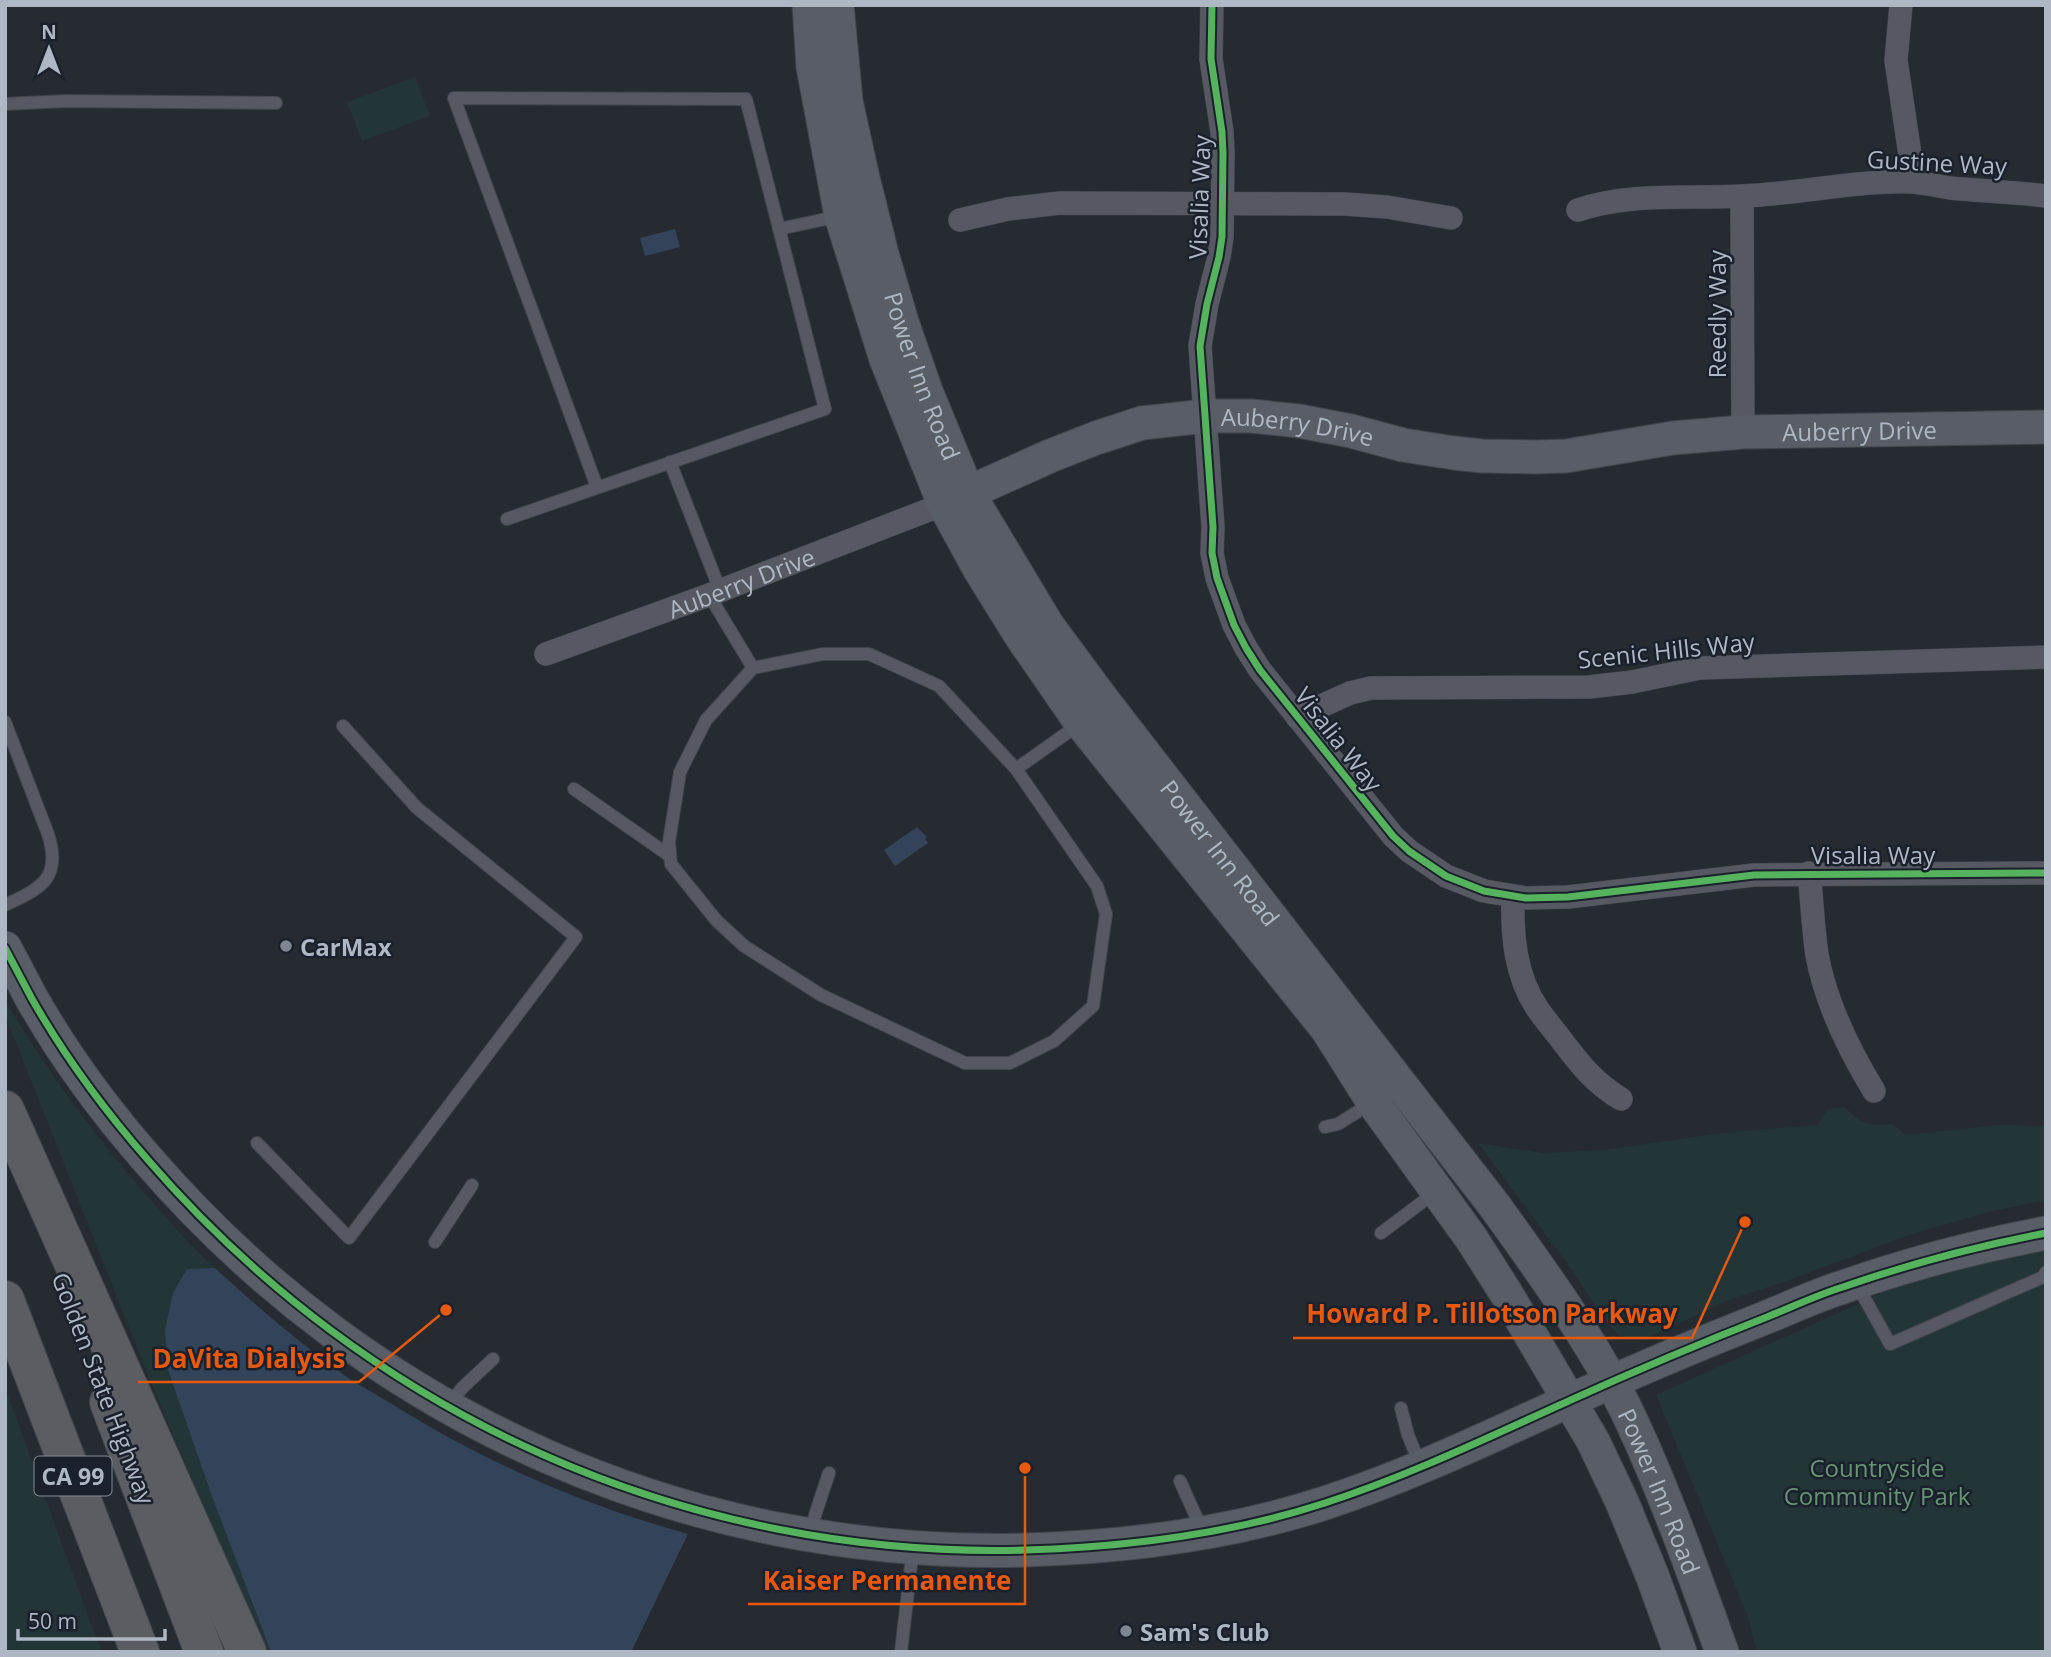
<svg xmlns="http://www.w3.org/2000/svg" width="2051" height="1657" font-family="'Open Sans',sans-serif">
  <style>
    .green { fill: #233537 }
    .water { fill: #33445a }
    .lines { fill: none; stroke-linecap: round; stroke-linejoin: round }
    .lane-casing { stroke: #41464b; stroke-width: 14 }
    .street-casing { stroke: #41464b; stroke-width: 24 }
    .secondary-casing { stroke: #41464b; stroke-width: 35 }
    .highway-casing { stroke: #42474d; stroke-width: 40 }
    .lane { stroke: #565961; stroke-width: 12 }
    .street { stroke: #565961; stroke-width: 23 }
    .secondary { stroke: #595e66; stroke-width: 33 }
    .highway { stroke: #5a5d61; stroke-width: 38 }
    .cycleway-casing { stroke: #1a212c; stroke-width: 11 }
    .cycleway { stroke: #56b35d; stroke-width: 7 }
    .poi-dot { fill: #7e8691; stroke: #1a212c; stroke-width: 2.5 }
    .labels { text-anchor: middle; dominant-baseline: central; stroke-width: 5; stroke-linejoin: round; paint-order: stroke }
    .shield { fill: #1a212c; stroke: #828a96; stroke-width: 2 }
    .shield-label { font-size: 23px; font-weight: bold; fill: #aeb7c4 }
    .street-label { font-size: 24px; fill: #aeb7c4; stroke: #1a212c }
    .poi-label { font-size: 24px; font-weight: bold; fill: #aeb7c4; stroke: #1a212c; text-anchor: start }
    .park-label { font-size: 24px; fill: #669571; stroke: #1a212c }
    .leader { fill: none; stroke: #e8590c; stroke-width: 2.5 }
    .callout-dot { fill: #e8590c; stroke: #1a212c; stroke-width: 2.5 }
    .callout-label { font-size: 26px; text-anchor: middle; font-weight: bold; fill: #e8590c; stroke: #1a212c; stroke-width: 5; stroke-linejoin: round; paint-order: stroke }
  </style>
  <rect width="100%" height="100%" fill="#262b32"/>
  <g class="green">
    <path d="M415,77L430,116L362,141L347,102Z"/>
    <path d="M5,1000C44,1067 91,1130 141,1189C165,1216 188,1243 215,1268L187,1269L264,1630L271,1652H266L149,1378L5,1015Z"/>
    <path d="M1845,1107C1862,1125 1869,1126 1893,1124L1906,1135L1999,1125L2046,1126V1200L1993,1211L1912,1234L1784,1282L1731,1299L1643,1340L1620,1336L1606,1322L1572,1270L1478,1143L1543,1153L1604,1150L1722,1133L1817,1125L1828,1109Z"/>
    <path d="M2046,1249V1652H1757L1748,1617L1656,1395L1889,1290L1981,1261Z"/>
    <path d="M5,1387L89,1619L102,1652H5Z"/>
  </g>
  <g class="water">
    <path d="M675,229L680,247L645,256L640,238Z"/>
    <path d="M917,827L927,837L925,839L928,843L895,866L884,850Z"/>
    <path d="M215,1268C254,1304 295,1339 337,1370C354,1383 374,1393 392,1404C484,1462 583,1505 688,1534L631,1652H271L213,1499L167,1367L165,1330L173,1293L187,1269Z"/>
  </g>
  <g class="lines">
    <g class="lane-casing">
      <g id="lane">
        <path d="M5,104L66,101L276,103"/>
        <path d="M779,229L840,216"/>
        <path d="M670,462L720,590"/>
        <path d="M507,519C613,482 719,445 825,409L746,99L454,98L597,487"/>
        <path d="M709,595L753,668"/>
        <path d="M5,722L48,834C62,878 42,888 5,905"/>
        <path d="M1016,769L1097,886L1106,914L1093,1006L1054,1041L1010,1063H965L821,995L744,946L716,920L671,864L669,842L680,772L706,720L753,668L823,654H869L939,686L1016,769L1081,723"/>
        <path d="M574,789L670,856"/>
        <path d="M1325,1127L1338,1124L1373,1102"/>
        <path d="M257,1143L349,1238L576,937L417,808L343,726"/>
        <path d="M1381,1233L1437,1191"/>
        <path d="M435,1242L472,1185"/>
        <path d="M1856,1283L1890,1344L2043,1277L2046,1272"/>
        <path d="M450,1404L462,1388L493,1359"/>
        <path d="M1401,1408L1408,1435L1421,1467"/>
        <path d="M1180,1481L1203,1532"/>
        <path d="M811,1531L816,1512L829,1473"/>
        <path d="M901,1652L913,1548"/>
      </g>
    </g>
    <g class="street-casing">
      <g id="street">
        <path d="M1212,5L1211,59L1222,132L1223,153L1222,237L1219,257L1207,304L1200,346L1213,527L1212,553L1217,578L1234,625L1246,648L1260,670L1393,836L1409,851L1446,876L1484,891L1526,898L1568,897L1754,875L2046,873"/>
        <path d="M1901,5L1896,60L1914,182"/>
        <path d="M1742,196L1743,432"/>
        <path d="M1578,210C1631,192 1687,199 1742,196C1799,194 1856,180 1913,182C1925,183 1937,186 1950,188C1982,191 2014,192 2046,196"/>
        <path d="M960,220L1008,209L1060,203L1344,204L1387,207L1451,218"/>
        <path id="s1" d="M546,654L709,595L944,504"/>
        <path d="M1297,717L1350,693L1371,688L1589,687L1632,682L1700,668L2046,657"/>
        <path d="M1809,873C1812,900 1813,928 1817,955C1826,1004 1849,1050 1874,1091"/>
        <path d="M1513,897C1512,935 1515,975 1537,1008C1545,1020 1555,1031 1563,1042C1582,1067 1595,1083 1621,1099"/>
      </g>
    </g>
    <g class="secondary-casing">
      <g id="secondary">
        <path d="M809,5L813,67L841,216L886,359L944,504L980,570L1021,636L1081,723L1327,1029L1373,1102L1471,1238L1506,1293L1593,1441L1622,1502L1652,1575L1680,1652"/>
        <path id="s2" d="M837,5L846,101L862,174L882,254L902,322L926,391L968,493L1048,626L1105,703L1494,1205C1543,1273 1595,1344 1631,1420C1666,1495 1694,1574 1722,1652"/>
        <path id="s3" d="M950,501L1050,456L1096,438L1142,423L1205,416H1251L1299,421L1351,431L1403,445L1454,453L1482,456L1536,457L1566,456L1673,438L1743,432L2046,427"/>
        <path d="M5,948C14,965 23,982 32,999C65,1057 105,1111 148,1160C370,1417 687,1559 1026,1550C1126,1547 1230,1534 1325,1503C1411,1475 1491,1436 1573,1399C1637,1370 1701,1343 1767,1317C1792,1307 1817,1295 1843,1287C1909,1264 1977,1246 2046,1233"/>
      </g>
    </g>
    <g class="highway-casing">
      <g id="highway">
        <path d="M5,1110L247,1652"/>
        <path d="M5,1300L140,1652"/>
        <path d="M109,1402L204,1652"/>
      </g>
    </g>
    <use href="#lane" class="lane"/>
    <use href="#street" class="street"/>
    <use href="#secondary" class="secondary"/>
    <use href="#highway" class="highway"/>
    <g class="cycleway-casing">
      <g id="cycleway">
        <path d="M1212,5L1211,59L1222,132L1223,153L1222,237L1219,257L1207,304L1200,346L1213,527L1212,553L1217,578L1234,625L1246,648L1260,670L1393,836L1409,851L1446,876L1484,891L1526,898L1568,897L1754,875L2046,873"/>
        <path d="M5,948C14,965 23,982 32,999C65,1057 105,1111 148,1160C370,1417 687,1559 1026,1550C1126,1547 1230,1534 1325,1503C1411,1475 1491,1436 1573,1399C1637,1370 1701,1343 1767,1317C1792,1307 1817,1295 1843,1287C1909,1264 1977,1246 2046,1233"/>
      </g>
    </g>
    <use href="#cycleway" class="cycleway"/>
  </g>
  <g class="poi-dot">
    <circle cx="286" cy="946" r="7"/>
    <circle cx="1126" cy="1631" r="7"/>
  </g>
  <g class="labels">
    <rect class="shield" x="34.5" y="1456.5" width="77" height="39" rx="5"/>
    <g class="shield-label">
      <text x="73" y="1476">CA 99</text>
    </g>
    <g class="street-label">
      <text transform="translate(1937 162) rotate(3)">Gustine Way</text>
      <text transform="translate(1199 197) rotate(-88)">Visalia Way</text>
      <text transform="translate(1716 314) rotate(-90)">Reedly Way</text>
      <text stroke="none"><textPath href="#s2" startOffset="382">Power Inn Road</textPath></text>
      <text stroke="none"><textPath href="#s3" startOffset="364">Auberry Drive</textPath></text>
      <text stroke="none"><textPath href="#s3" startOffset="931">Auberry Drive</textPath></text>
      <text stroke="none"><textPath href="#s1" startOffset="208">Auberry Drive</textPath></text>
      <text transform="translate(1666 650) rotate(-6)">Scenic Hills Way</text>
      <text transform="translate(1339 739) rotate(52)">Visalia Way</text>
      <text stroke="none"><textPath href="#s2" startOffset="948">Power Inn Road</textPath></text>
      <text x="1873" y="854">Visalia Way</text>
      <text transform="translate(104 1388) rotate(69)">Golden State Highway</text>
      <text stroke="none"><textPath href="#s2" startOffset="1726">Power Inn Road</textPath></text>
    </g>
    <g class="poi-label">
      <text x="300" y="946">CarMax</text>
      <text x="1140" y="1631">Sam's Club</text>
    </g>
    <g class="park-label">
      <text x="1877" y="1467">Countryside<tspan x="1877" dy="28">Community Park</tspan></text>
    </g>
  </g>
  <path class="leader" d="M1745 1222L1692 1338H1293M446 1310L359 1382H138M1025 1468L1025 1604H748"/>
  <g class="callout-dot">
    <circle cx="1745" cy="1222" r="7"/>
    <circle cx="446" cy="1310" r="7"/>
    <circle cx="1025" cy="1468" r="7"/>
  </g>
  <g class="callout-label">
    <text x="1492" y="1323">Howard P. Tillotson Parkway</text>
    <text x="249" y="1368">DaVita Dialysis</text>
    <text x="887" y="1590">Kaiser Permanente</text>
  </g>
  <rect width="2051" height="1657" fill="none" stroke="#aeb7c4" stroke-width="14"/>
  <g transform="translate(49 49)" stroke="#1a212c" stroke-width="5" paint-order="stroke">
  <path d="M0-5L12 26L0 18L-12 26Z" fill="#aeb7c4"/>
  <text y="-10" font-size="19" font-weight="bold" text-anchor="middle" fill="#aeb7c4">N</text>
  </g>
  <path d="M18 1629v10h147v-10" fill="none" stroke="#aeb7c4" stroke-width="3.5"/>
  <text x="28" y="1629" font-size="21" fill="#aeb7c4" stroke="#1a212c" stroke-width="5" paint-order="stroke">50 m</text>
</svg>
